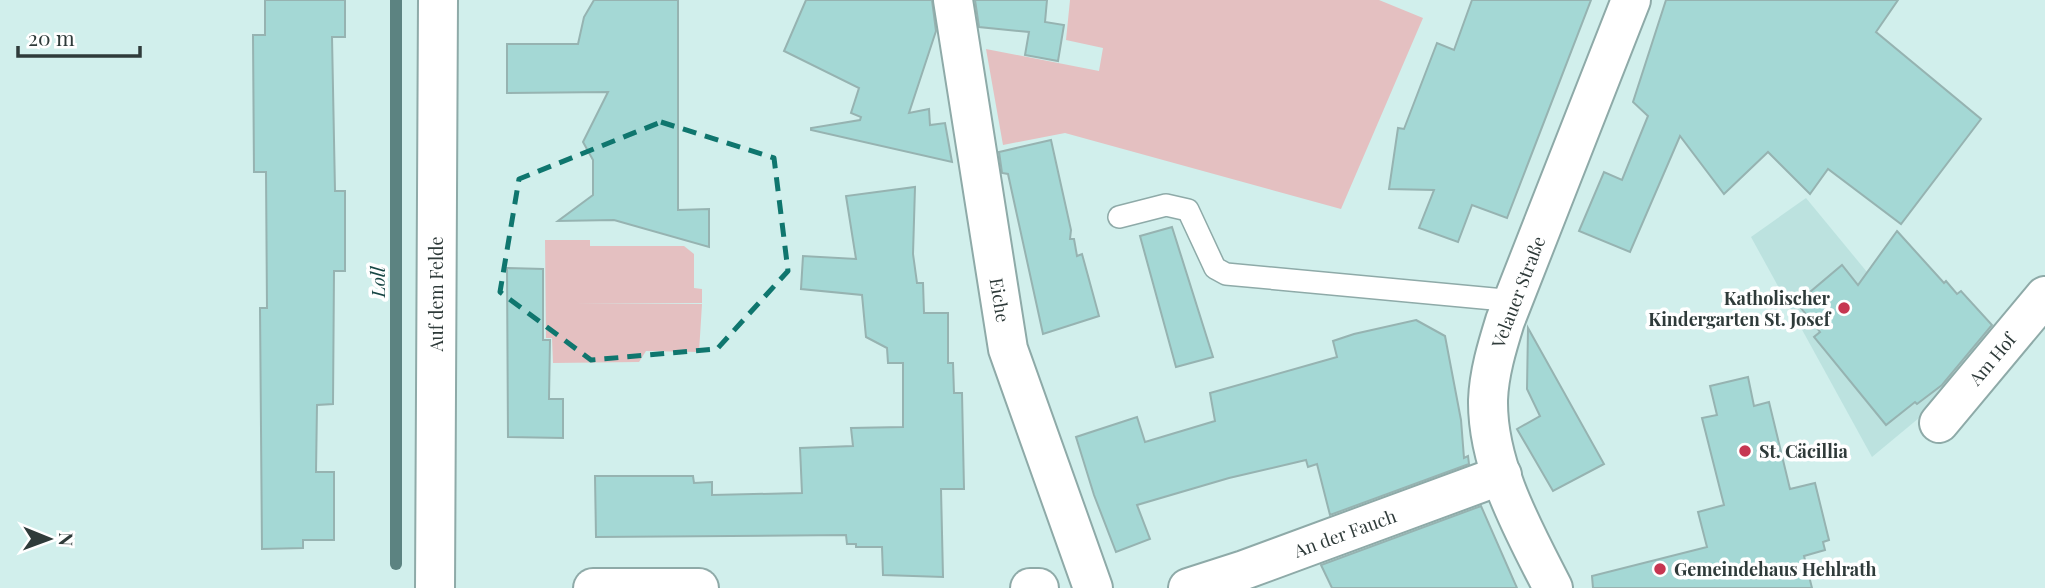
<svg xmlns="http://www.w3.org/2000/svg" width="2045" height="588" font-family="'Playfair Display',serif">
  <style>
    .built { fill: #bce2df }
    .green { fill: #e4c0c1 }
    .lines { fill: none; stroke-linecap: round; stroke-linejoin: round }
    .stream { stroke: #5c8381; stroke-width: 12 }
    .building { fill: #a4d8d5; stroke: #96b3b1; stroke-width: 2 }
    .service-casing { stroke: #8eaaa8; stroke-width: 24 }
    .minor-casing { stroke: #8eaaa8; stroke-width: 42 }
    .service { stroke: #fff; stroke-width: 21 }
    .minor { stroke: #fff; stroke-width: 38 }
    .marked { fill: none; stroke: #0f766e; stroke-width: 5; stroke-dasharray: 14 9; stroke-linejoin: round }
    .poi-dot { fill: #c63651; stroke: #fff; stroke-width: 2.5 }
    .labels { text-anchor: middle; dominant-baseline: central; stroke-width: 7; stroke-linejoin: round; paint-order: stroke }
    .street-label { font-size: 18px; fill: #2f3b3a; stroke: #fff }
    .poi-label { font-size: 18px; font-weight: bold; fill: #2f3b3a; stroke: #fff; text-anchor: start }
    .water-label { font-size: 19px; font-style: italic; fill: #184745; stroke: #fff }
  </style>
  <rect width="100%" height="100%" fill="#d1efec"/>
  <path class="built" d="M1806,198L1956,380L1931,408L1872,457L1751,237Z"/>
  <g class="green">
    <path d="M1070,0H1379L1423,18L1341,209L1065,133L1003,145L986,49L1099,71L1103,48L1066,40Z"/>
    <path d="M545,240H590V246H684L694,254V288L702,289V303L575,304H702L699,352L646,351L639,362L553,363L552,338H546Z"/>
  </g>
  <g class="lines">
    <path class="stream" d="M396,0V564"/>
  </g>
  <g class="building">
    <path d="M265,0H345V37H332L335,191H345V271H334L333,404L317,405L316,472H334V540H303V548L262,549L260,308H267L266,172H254L253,35H265Z"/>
    <path d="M594,0H678V210L709,209V247L614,220L558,221L593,195V160L583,142L608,92L507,93V44H578L584,17Z"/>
    <path d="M806,0H932L936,31L909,113L929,109L930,125L945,123L952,162L811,130V128L860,120L861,117L851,113L859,88L784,51Z"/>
    <path d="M975,0H1047L1045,22L1064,25L1058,61L1025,55L1029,32L979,27Z"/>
    <path d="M1472,0H1591L1507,218L1472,205L1458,242L1419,228L1434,190L1389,189L1398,128L1404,129L1437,43L1454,50Z"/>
    <path d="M1666,0H1898L1876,32L1981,119L1901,224L1828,169L1810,194L1768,152L1724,194L1680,136L1630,252L1579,231L1604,172L1622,180L1648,116L1633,102Z"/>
    <path d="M1051,140L1071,230L1070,239H1074L1077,256L1082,254L1099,316L1043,334L1008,174L1002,173L999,152Z"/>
    <path d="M915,187L913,254L917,283H923L924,313H948V363H953L954,393H962L964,489H941L943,577L883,575L882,547H856V544H847L846,535L596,537L595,476H693L694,483L712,482V495L802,493L800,448L853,446L851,428L903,427V363H888L887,348L866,337L862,295L801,289L803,256L856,259L846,196Z"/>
    <path d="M1172,227L1213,357L1176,367L1140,236Z"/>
    <path d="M1897,231L1944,283L1946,281L1957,294L1961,291L1992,325L1942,385L1917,404L1915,402L1886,425L1814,337L1820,332L1797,303L1842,265L1858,285Z"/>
    <path d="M507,268L543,269V340H550L549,399H563V438L508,437Z"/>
    <path d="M1416,320L1445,336L1461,420L1464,458L1468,456L1469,464L1330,515L1317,464L1308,467L1306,460L1229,478L1137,505L1150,539L1116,552L1094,495L1076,437L1137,417L1145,442L1215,421L1210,393L1337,357L1333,341L1354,334Z"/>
    <path d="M1528,328L1604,464L1553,491L1517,429L1540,416L1527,389Z"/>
    <path d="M1748,377L1754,406L1769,402L1790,489L1815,483L1829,540L1823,542L1825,550L1804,556L1812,588H1593L1592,576L1707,547L1698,512L1724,505L1702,418L1717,415L1710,386Z"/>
    <path d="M1481,506L1517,588H1332L1321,565Z"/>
  </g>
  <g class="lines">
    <g class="service-casing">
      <path id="service" d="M1119,217L1166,205L1188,210L1215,268L1226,274L1515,301"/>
    </g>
    <g class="minor-casing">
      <g id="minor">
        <path d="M953,0L1008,349L1093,588"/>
        <path d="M1939,423L2045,296"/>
        <path d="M435,588L438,0"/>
        <path d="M593,588H699"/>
        <path d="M1030,588H1039"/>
        <path d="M1188,588L1244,570L1502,475"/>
        <path d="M1553,588C1524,531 1487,466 1488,400C1489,373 1497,347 1505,321L1631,0"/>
      </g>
    </g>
    <use href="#service" class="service"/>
    <use href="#minor" class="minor"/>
  </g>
  <path class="marked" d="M661,122L774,158L788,271L717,349L591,360L500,292L519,179Z"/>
  <g class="poi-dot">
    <circle cx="1844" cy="308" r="7"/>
    <circle cx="1745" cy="451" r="7"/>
    <circle cx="1660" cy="569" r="7"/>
  </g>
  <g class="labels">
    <g class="street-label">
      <text transform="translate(1518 292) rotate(-69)">Velauer Straße</text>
      <text transform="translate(436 294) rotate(-90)">Auf dem Felde</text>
      <text transform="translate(1000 300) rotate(81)">Eiche</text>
      <text transform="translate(1992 359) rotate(-50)">Am Hof</text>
      <text transform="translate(1345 533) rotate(-20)">An der Fauch</text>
    </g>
    <g class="poi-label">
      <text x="1830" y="298" text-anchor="end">Katholischer<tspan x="1830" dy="21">Kindergarten St. Josef</tspan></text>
      <text x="1759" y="451">St. Cäcillia</text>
      <text x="1674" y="569">Gemeindehaus Hehlrath</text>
    </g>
    <g class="water-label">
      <text transform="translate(377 282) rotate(-90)">Loll</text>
    </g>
  </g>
  <g transform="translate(49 539) rotate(91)" stroke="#ffffff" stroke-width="5" paint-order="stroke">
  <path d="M0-5L12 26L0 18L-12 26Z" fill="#2f3b3a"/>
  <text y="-10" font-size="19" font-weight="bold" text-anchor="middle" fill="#2f3b3a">N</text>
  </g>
  <path d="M18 46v10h122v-10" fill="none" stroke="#2f3b3a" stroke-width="3.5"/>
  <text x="28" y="46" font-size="21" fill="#2f3b3a" stroke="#ffffff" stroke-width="5" paint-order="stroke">20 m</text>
</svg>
